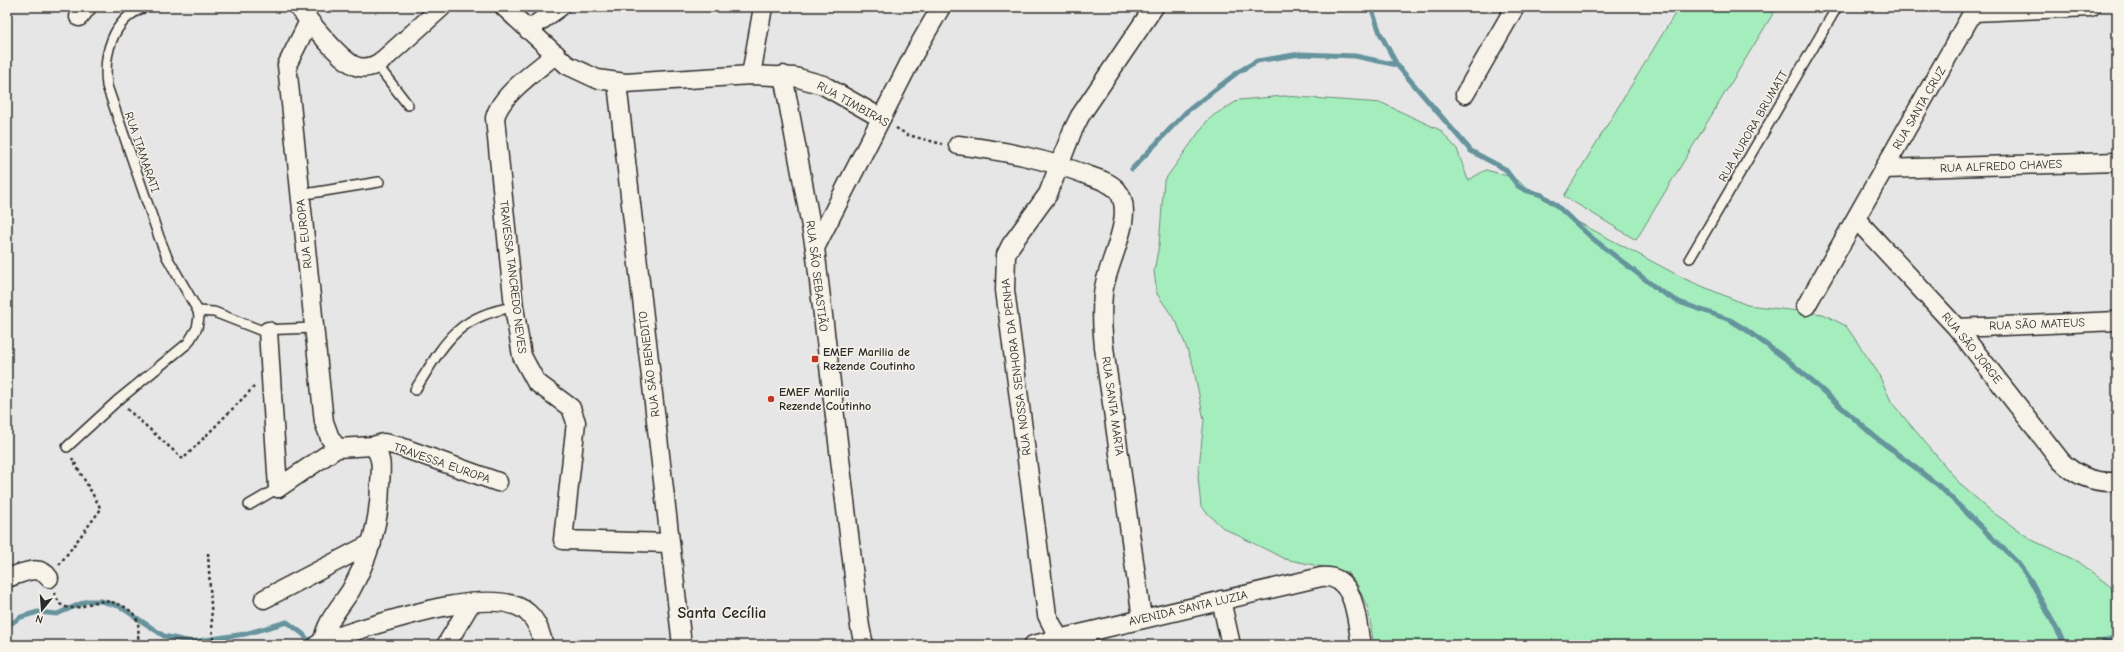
<svg xmlns="http://www.w3.org/2000/svg" width="2124" height="652" font-family="'Comic Neue',sans-serif">
  <style>
    .green { fill: #a4eebd; stroke: #688c74 }
    .lines { fill: none; stroke-linecap: round; stroke-linejoin: round }
    .stream { stroke: #65949d; stroke-width: 5 }
    .lane-casing { stroke: #2b2b2b; stroke-width: 12 }
    .street-casing { stroke: #2b2b2b; stroke-width: 21 }
    .path { stroke: #2b2b2b; stroke-width: 2.5; stroke-dasharray: 3 3; stroke-linecap: butt }
    .lane { stroke: #f7f3e8; stroke-width: 9 }
    .street { stroke: #f7f3e8; stroke-width: 18 }
    .poi-dot { fill: #c8321e; stroke: #f7f3e8; stroke-width: 1.5 }
    .labels { text-anchor: middle; dominant-baseline: central; stroke-width: 3; stroke-linejoin: round; paint-order: stroke }
    .street-label { font-size: 12px; fill: #2b2b2b; stroke: #f7f3e8 }
    .poi-label { font-size: 12px; font-weight: bold; fill: #2b2b2b; stroke: #f7f3e8; text-anchor: start }
    .district-label { font-size: 16px; font-weight: bold; fill: #2b2b2b; stroke: #f7f3e8 }
  </style>
  <rect width="100%" height="100%" fill="#e7e6e7"/>
  <filter id="ink" filterUnits="userSpaceOnUse"><feTurbulence type="fractalNoise" baseFrequency=".025" numOctaves="2"/><feDisplacementMap in="SourceGraphic" scale="8" xChannelSelector="R" yChannelSelector="G"/><feConvolveMatrix kernelMatrix="1 2 1 2 8 2 1 2 1" color-interpolation-filters="sRGB"/></filter>
  <g filter="url(#ink)">
    <g class="green">
      <path d="M1679,7H1777L1636,240L1564,196Z"/>
      <path d="M1284,96L1382,103L1440,130L1457,149L1468,180L1486,170L1512,177L1576,221L1685,279L1747,305L1823,314L1846,326L1877,371L1892,403L1962,486L1991,511L2032,540L2079,562L2111,587L2117,611V624L2108,645H1374L1368,609L1357,584L1347,572L1285,559L1223,528L1201,507L1198,477L1204,420L1193,365L1177,323L1157,294L1154,271L1159,245L1164,181L1207,121L1214,115L1239,100Z"/>
    </g>
    <g class="lines">
      <g class="stream">
        <path d="M1371,7L1380,33L1397,65L1471,151L1505,169L1518,186L1525,190L1542,195L1555,204L1592,238L1660,291L1679,302L1730,320L1745,329L1790,362L1874,436L1938,485L2017,562L2031,581L2065,645"/>
        <path d="M1132,169L1186,112L1238,72L1257,61L1300,54L1355,56L1397,65"/>
        <path d="M7,626L21,617L38,612L57,614L87,601H101L119,606L164,636L191,642L245,634L287,622L303,634L312,645"/>
        <path d="M2097,645L2117,636"/>
      </g>
      <g class="lane-casing">
        <g id="lane">
          <path d="M377,65L408,105"/>
          <path d="M299,195L379,182"/>
          <path d="M1690,258L1837,7"/>
          <path d="M198,311L214,312L260,330L314,328"/>
          <path d="M415,390C444,344 456,316 514,307"/>
          <path d="M67,447L117,401L188,343L197,328L199,317L198,311L167,257L159,237L107,86C103,55 112,19 145,7"/>
          <path d="M249,505L278,488"/>
        </g>
      </g>
      <g class="street-casing">
        <g id="street">
          <path d="M298,7C310,21 342,64 359,67C369,69 377,65 384,59L442,7"/>
          <path d="M504,7L567,65L597,79L625,83L751,75L795,77L823,85L881,118"/>
          <path d="M1973,12L2091,7"/>
          <path d="M79,17L87,7"/>
          <path d="M309,21L287,65L324,422L330,438L337,448"/>
          <path d="M528,30L560,7"/>
          <path d="M556,54C537,70 500,95 495,118L514,307L522,356L536,382L571,408L576,422L563,540L670,543"/>
          <path d="M751,75L763,7"/>
          <path d="M783,75L815,248L860,627L864,645"/>
          <path d="M617,83L682,645"/>
          <path d="M1465,94L1515,7"/>
          <path d="M958,145C1005,151 1046,159 1090,176C1099,179 1111,183 1117,190C1138,214 1105,266 1103,294C1099,335 1109,378 1114,418C1123,485 1133,552 1142,619"/>
          <path d="M1884,169L2117,162"/>
          <path d="M1856,219L1957,328L2061,461C2077,477 2096,483 2117,482"/>
          <path d="M815,248L915,52L941,7"/>
          <path d="M1806,306L1973,12"/>
          <path d="M1957,328L2117,321"/>
          <path d="M268,331L278,488"/>
          <path d="M278,488L337,448L373,446L384,443L398,446L498,482"/>
          <path d="M7,578C21,574 39,563 49,578"/>
          <path d="M264,599L372,543"/>
          <path d="M1221,600L1231,645"/>
          <path d="M323,641C326,621 341,606 351,590C369,557 380,522 380,484C381,470 383,457 373,446"/>
          <path d="M317,645L323,641C365,629 494,580 528,613C538,622 540,633 544,645"/>
          <path d="M446,645L471,603"/>
          <path d="M1033,645L1321,577C1356,574 1356,619 1361,645"/>
          <path d="M1062,645L1047,615L1005,290L1006,255L1011,245L1048,194L1072,132L1080,116L1154,7"/>
        </g>
      </g>
      <g class="path">
        <path d="M896,128L908,135L942,144"/>
        <path d="M127,409L183,459L254,387"/>
        <path d="M208,553L213,640L215,645"/>
        <path d="M59,565L101,509L72,458"/>
        <path d="M54,593L60,604C72,612 82,606 95,602C110,599 134,606 138,623C139,630 138,638 138,645"/>
      </g>
      <use href="#lane" class="lane"/>
      <use href="#street" class="street"/>
    </g>
  </g>
  <g class="poi-dot">
    <rect x="811" y="355" width="8" height="8" rx="2"/>
    <circle cx="771" cy="399" r="4"/>
  </g>
  <g class="labels">
    <g class="street-label">
      <text transform="translate(853 104) rotate(29)">RUA TIMBIRAS</text>
      <text transform="translate(1919 108) rotate(-60)">RUA SANTA CRUZ</text>
      <text transform="translate(1753 126) rotate(-60)">RUA AURORA BRUMATT</text>
      <text transform="translate(142 152) rotate(71)">RUA ITAMARATI</text>
      <text transform="translate(2001 166) rotate(-2)">RUA ALFREDO CHAVES</text>
      <text transform="translate(304 234) rotate(-96)">RUA EUROPA</text>
      <text transform="translate(817 276) rotate(83)">RUA SÃO SEBASTIÃO</text>
      <text transform="translate(513 277) rotate(83)">TRAVESSA TANCREDO NEVES</text>
      <text transform="translate(2037 324) rotate(-2)">RUA SÃO MATEUS</text>
      <text transform="translate(1972 348) rotate(51)">RUA SÃO JORGE</text>
      <text transform="translate(649 364) rotate(-97)">RUA SÃO BENEDITO</text>
      <text transform="translate(1016 367) rotate(-97)">RUA NOSSA SENHORA DA PENHA</text>
      <text transform="translate(1113 406) rotate(82)">RUA SANTA MARTA</text>
      <text transform="translate(442 463) rotate(19)">TRAVESSA EUROPA</text>
      <text transform="translate(1188 608) rotate(-13)">AVENIDA SANTA LUZIA</text>
    </g>
    <g class="poi-label">
      <text x="823" y="352">EMEF Marilia de<tspan x="823" dy="14">Rezende Coutinho</tspan></text>
      <text x="779" y="392">EMEF Marilia<tspan x="779" dy="14">Rezende Coutinho</tspan></text>
    </g>
    <g class="district-label">
      <text x="722" y="613">Santa Cecília</text>
    </g>
  </g>
  <rect width="2124" height="652" fill="none" stroke="#f7f3e8" stroke-width="24"/>
  <rect x="12" y="12" width="2100" height="628" fill="none" stroke="#2b2b2b" stroke-width="1.5" filter="url(#ink)"/>
  <g transform="translate(42 610) rotate(197)" stroke="#f7f3e8" stroke-width="3" paint-order="stroke">
  <path d="M0-3L7 15L0 10L-7 15Z" fill="#2b2b2b"/>
  <text y="-6" font-size="11" font-weight="bold" text-anchor="middle" fill="#2b2b2b">N</text>
  </g>
</svg>
